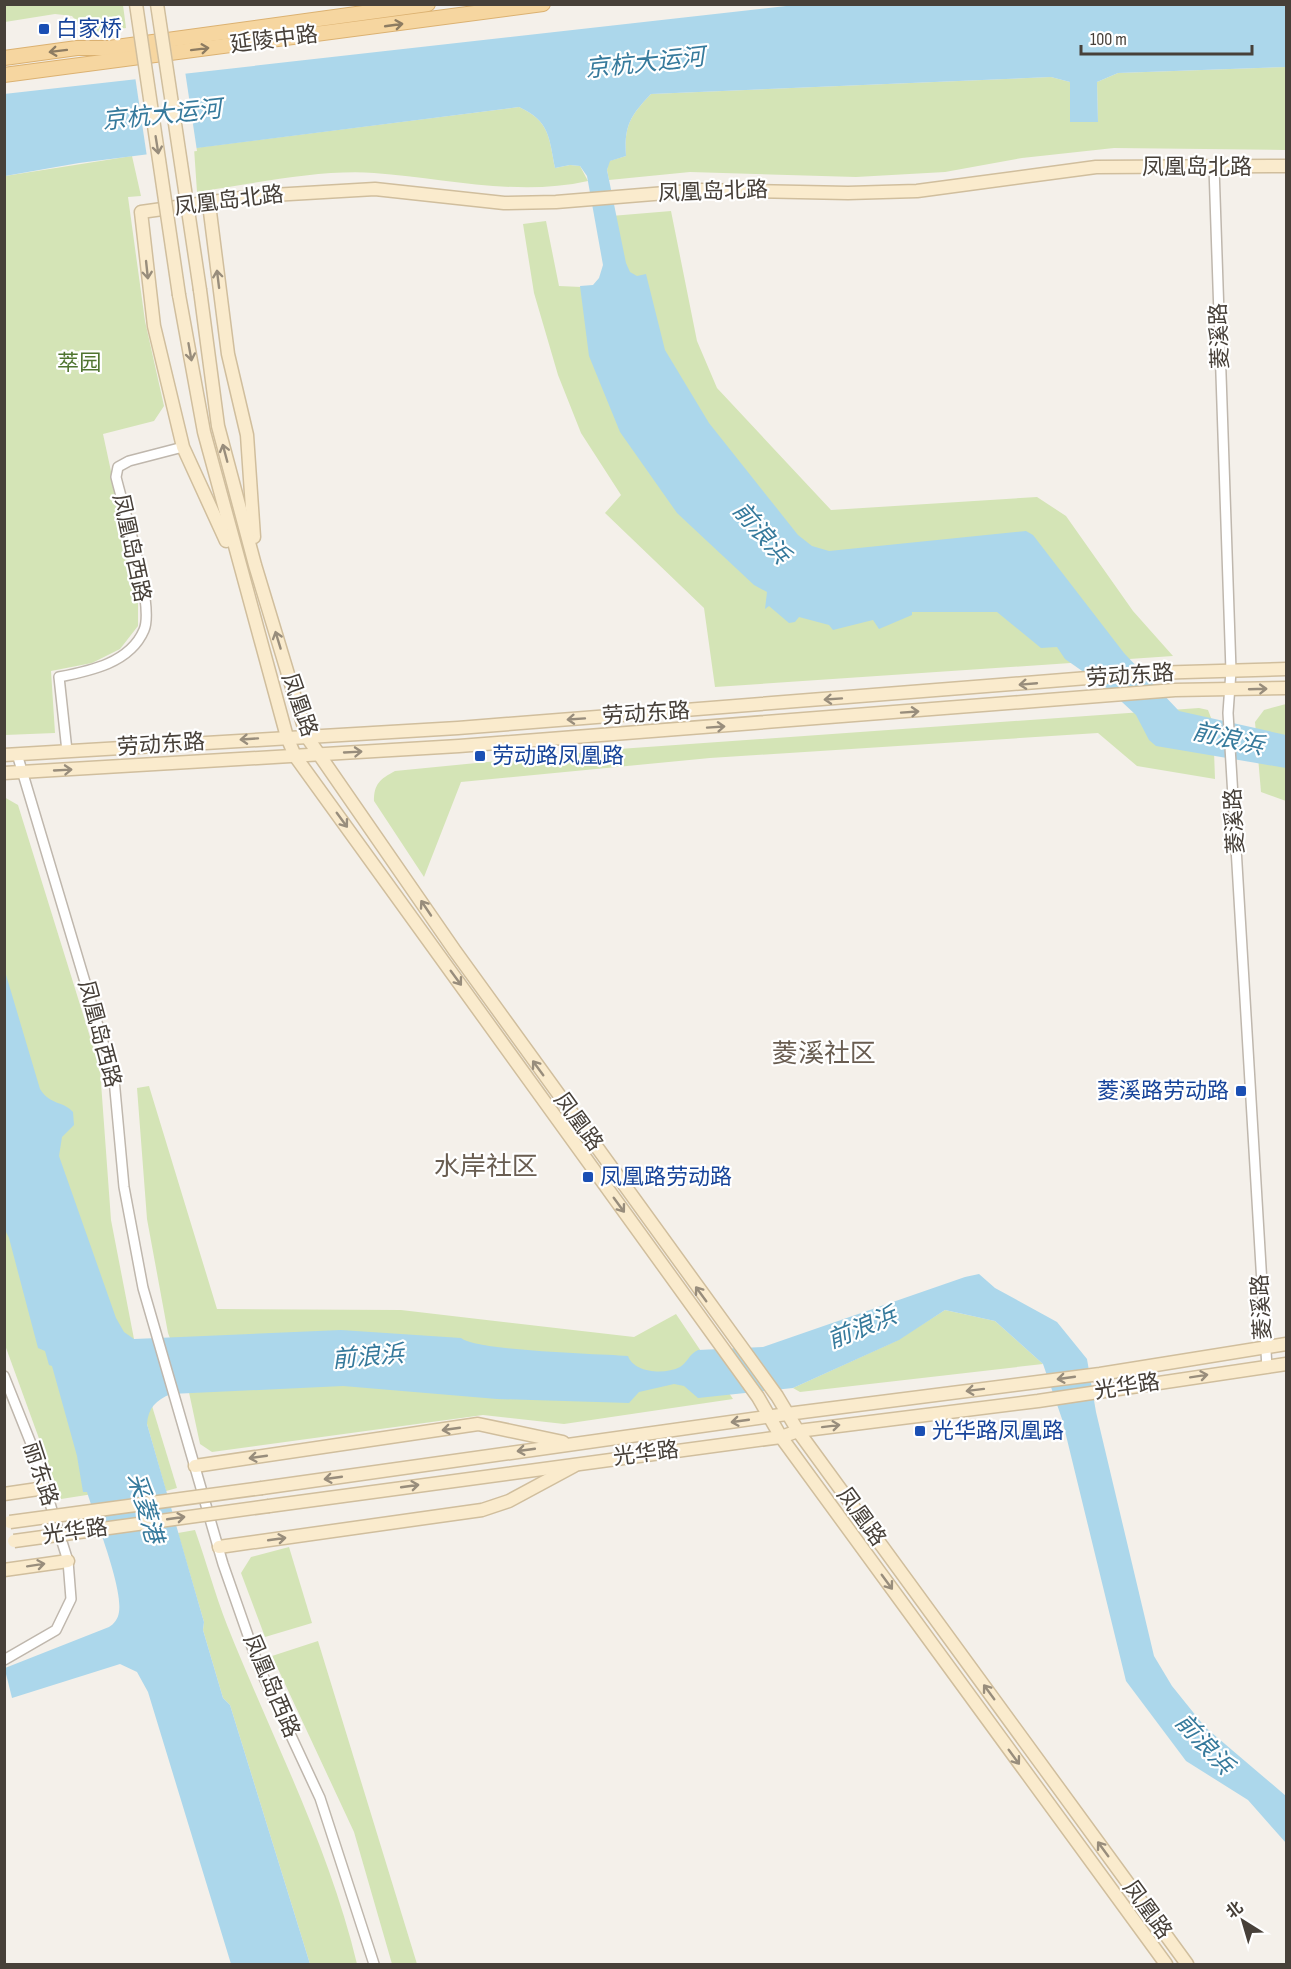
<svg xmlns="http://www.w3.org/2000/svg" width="1291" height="1969" font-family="'Sofia Sans Condensed','Noto Sans SC',sans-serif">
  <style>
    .green { fill: #d4e4b6 }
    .water { fill: #acd7eb }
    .pier { fill: #f4f0ea }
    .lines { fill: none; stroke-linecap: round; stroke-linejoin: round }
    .street-casing { stroke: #bfb7ad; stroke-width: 12 }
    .secondary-casing { stroke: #d0be9d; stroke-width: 15 }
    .primary-casing { stroke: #dbb171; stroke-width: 16 }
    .street { stroke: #fff; stroke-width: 9 }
    .secondary { stroke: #faebcd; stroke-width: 12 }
    .primary { stroke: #f6d6a0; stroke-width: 14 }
    .secondary-bridge-casing { stroke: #d0be9d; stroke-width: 15; stroke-linecap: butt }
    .secondary-bridge { stroke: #faebcd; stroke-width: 12 }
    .oneway { stroke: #8d7c62 }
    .oneway2 { stroke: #988d7c }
    .transit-dot { fill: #1a4fb4; stroke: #fff; stroke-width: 2 }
    .labels { text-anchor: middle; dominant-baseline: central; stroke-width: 4.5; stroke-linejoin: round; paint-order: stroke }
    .transit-label { font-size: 22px; fill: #164399; stroke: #fff; text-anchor: start }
    .street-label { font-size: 22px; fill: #474039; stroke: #fff }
    .park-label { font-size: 22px; fill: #507530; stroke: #fff }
    .water-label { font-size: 24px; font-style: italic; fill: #367a9c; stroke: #fff }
    .quarter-label { font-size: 26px; fill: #695d51; stroke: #fff }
  </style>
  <rect width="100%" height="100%" fill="#f4f0ea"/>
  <g class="green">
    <path d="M5,4L123,5L126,28C99,33 91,39 72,16L55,14L5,22Z"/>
    <path d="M1286,67V150L1114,148L1022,158L945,172L856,177L690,172L609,180L607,170L609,161L626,156C624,126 630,116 651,94L1051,77L1070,82L1098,122L1097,82L1118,73Z"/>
    <path d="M519,107C550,121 549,138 555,168L570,165L580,166L588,181C517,197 445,178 374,173C321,169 251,184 197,192L194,148Z"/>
    <path d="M132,156L141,196L128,197L145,321L164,406L154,421L103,434L138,597V626L120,649L92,663L51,671L55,733L5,735V176Z"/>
    <path d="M671,211L697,341L717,388L831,510L1037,497L1066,516L1133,611L1173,656L715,687L704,608L605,513L621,495L581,433L558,375L534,293L523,224L546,221L559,286L604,288L611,216Z"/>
    <path d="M1286,704V801L1261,792L1255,722L1264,710Z"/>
    <path d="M1199,708L1208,710L1213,723L1215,779L1137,766L1098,733L710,758L461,782L424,877L374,801C374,784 380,779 395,771L619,749Z"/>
    <path d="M4,797L18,805L100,1069L111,1220L134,1339L118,1346L5,1005Z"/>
    <path d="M149,1086L217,1309L401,1310L634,1337L676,1314L733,1399L564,1424L483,1415L212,1452L200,1444L187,1383L168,1333L147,1219L137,1088Z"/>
    <path d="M4,1172L106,1492L61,1499L5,1345Z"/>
    <path d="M945,1310L995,1321L1043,1364L800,1392L793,1388L896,1341Z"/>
    <path d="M152,1406L177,1488L166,1491L147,1424V1414Z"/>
    <path d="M195,1530C206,1561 215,1594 227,1625C272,1738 329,1846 357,1964H310L230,1705L223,1698L203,1630L204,1622L178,1533Z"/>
    <path d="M289,1547L312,1623L265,1637L241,1573L251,1557Z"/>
    <path d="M318,1641L417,1964H392L354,1832L272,1656Z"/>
  </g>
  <g class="water">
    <path d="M795,5H1286V67L1118,73L1097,82L1098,122H1070V82L1051,77L651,94C630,116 624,126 626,156L610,161L607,170L626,263L630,272L637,276L646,274L665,350L709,423L798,535L812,546L829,551L1026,531L1033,535L1124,653L1179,711L1286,735V768L1156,746L1149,740L1136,715L1108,689L1065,659L1057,647L1041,648L997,612H912V615L879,629L873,620L833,630L829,625L799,617L795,622L789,623L769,606L765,609L767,592L754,585L677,513L620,432L589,356L580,286L593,285L599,278L603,265L587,176L580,166L570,165L555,168C549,138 550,121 519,107L79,163L5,176L4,94Z"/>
    <path d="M4,968L40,1089C51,1106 62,1100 73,1112L74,1125L62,1137L59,1156L116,1318L124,1332L134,1339L341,1330L461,1338C477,1351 599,1354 628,1356C634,1373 665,1375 680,1367C688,1362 689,1354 698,1350L763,1347L965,1277L979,1274L995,1288L1057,1322L1087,1359L1096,1412L1154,1656L1172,1686L1205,1727L1286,1796V1843L1248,1800L1186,1761L1126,1681L1062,1419L1043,1364L995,1321L945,1310L899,1340L793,1388L698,1398L684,1386L674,1384L639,1392L629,1403L497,1399L343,1386L171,1394C156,1400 148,1408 147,1424L204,1622L203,1630L223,1698L230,1705L310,1964H231L148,1692L137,1672L120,1664L12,1698L5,1670V1668L109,1627C114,1624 118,1619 119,1612C123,1588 95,1518 87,1492H83L77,1456L52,1366L49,1365L45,1351L38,1348L9,1238L5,1230Z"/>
  </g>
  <path class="pier" d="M185,71L197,151L147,157L135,76Z"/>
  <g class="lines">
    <g class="street-casing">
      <g id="street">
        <path d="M1214,167L1231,671L1228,713L1267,1368"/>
        <path d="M67,751L59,677C90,671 130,663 144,630C155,605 123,507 116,477L118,467L129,461L183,447"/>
        <path d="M17,754L114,1079L124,1187L143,1288L223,1564L259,1667L320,1798L374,1964"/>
        <path d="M4,1376L32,1446L68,1561L71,1599L56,1630L4,1660"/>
      </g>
    </g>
    <g class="secondary-casing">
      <g id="secondary">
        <path d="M209,204L228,354L247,435L254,537"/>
        <path d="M200,290L218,426L255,565L307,737L455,951L777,1396L798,1431L1187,1964"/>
        <path d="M179,295L204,432L287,737L295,756L758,1397L781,1437L1166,1964"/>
        <path d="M226,541L183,447L154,326L141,212L255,196L375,189L504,203L556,202L702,190L848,193L917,191L1096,167L1286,166"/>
        <path d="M4,755L458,728L1150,673L1286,669"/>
        <path d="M4,773L459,746L1175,690L1286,688"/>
        <path d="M195,1466L478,1424L563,1442"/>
        <path d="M262,1488L787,1414L1100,1374L1286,1344"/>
        <path d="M4,1494L45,1488"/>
        <path d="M269,1506L781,1437L798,1431L1038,1401L1286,1364"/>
        <path d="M219,1547L482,1510L509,1501L574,1466"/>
        <path d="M4,1570L68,1561"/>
      </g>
    </g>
    <g class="primary-casing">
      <g id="primary">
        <path d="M4,58L77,48H109L428,4"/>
        <path d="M4,75L543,4"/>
      </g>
    </g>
    <use href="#street" class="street"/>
    <use href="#secondary" class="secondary"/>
    <use href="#primary" class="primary"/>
    <g class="secondary-bridge-casing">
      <g id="secondary-bridge">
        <path d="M136,4L179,295"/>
        <path d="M157,4L200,290"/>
        <path d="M10,1522L262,1488"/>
        <path d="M14,1541L269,1506"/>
      </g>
    </g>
    <use href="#secondary-bridge" class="secondary-bridge"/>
  </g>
  <defs><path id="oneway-shaft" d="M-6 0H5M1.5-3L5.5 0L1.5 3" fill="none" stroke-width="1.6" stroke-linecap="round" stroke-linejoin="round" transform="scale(1.5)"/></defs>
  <g class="oneway">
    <use href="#oneway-shaft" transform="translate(394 25) rotate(-8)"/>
    <use href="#oneway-shaft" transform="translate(200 49) rotate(-7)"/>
    <use href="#oneway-shaft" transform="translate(58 51) rotate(173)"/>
  </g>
  <g class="oneway2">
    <use href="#oneway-shaft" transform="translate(157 145) rotate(81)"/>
    <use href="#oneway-shaft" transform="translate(147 270) rotate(84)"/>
    <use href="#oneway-shaft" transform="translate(218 279) rotate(-97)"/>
    <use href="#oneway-shaft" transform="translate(190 352) rotate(80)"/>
    <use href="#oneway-shaft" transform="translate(225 453) rotate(-105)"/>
    <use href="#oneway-shaft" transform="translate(278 640) rotate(-107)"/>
    <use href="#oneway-shaft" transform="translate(1028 684) rotate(175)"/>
    <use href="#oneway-shaft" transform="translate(1258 689) rotate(-2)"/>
    <use href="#oneway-shaft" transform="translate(833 699) rotate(176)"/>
    <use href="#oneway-shaft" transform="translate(910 712) rotate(-4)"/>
    <use href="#oneway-shaft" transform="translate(576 719) rotate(176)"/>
    <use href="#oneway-shaft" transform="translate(716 727) rotate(-4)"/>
    <use href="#oneway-shaft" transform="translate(249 739) rotate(176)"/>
    <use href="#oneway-shaft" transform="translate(353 752) rotate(-3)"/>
    <use href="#oneway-shaft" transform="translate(63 770) rotate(-3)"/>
    <use href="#oneway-shaft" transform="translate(342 820) rotate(54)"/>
    <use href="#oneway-shaft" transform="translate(426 908) rotate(-124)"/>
    <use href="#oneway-shaft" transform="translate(456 978) rotate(54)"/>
    <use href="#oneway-shaft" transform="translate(538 1068) rotate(-126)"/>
    <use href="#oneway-shaft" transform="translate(619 1205) rotate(54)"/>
    <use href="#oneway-shaft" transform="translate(701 1294) rotate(-126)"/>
    <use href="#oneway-shaft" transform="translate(1199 1376) rotate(-9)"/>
    <use href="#oneway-shaft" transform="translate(1066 1378) rotate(172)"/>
    <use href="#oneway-shaft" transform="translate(975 1390) rotate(173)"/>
    <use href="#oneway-shaft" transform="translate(740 1421) rotate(172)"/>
    <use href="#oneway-shaft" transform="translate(831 1426) rotate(-7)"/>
    <use href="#oneway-shaft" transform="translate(451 1429) rotate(172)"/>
    <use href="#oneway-shaft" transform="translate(526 1450) rotate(172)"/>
    <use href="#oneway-shaft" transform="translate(258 1457) rotate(172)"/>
    <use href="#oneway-shaft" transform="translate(333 1478) rotate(172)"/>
    <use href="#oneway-shaft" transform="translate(410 1486) rotate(-8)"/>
    <use href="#oneway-shaft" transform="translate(176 1518) rotate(-8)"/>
    <use href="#oneway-shaft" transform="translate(277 1539) rotate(-8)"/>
    <use href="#oneway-shaft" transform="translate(36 1565) rotate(-9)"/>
    <use href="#oneway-shaft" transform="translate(887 1582) rotate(54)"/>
    <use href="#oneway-shaft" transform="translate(989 1692) rotate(-126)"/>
    <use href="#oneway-shaft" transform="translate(1014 1757) rotate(54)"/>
    <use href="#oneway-shaft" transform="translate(1103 1849) rotate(-126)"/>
  </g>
  <g class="transit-dot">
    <rect x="38" y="23" width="12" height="12" rx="3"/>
    <rect x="474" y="750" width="12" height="12" rx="3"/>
    <rect x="1235" y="1085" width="12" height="12" rx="3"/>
    <rect x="582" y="1171" width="12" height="12" rx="3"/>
    <rect x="914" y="1425" width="12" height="12" rx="3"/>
  </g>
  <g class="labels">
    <g class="transit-label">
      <text x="56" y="29">白家桥</text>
      <text x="492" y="756">劳动路凤凰路</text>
      <text x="1229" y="1091" text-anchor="end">菱溪路劳动路</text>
      <text x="600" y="1177">凤凰路劳动路</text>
      <text x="932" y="1431">光华路凤凰路</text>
    </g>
    <g class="street-label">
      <text transform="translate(274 40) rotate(-7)">延陵中路</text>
      <text x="1197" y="167">凤凰岛北路</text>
      <text transform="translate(713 192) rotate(-2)">凤凰岛北路</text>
      <text transform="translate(229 201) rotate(-7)">凤凰岛北路</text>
      <text transform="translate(1220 336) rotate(-92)">菱溪路</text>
      <text transform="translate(131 548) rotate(78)">凤凰岛西路</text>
      <text transform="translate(1130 676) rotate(-4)">劳动东路</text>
      <text transform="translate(299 705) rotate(71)">凤凰路</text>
      <text transform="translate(646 714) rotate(-4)">劳动东路</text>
      <text transform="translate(161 745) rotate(-4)">劳动东路</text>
      <text transform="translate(1235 821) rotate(-93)">菱溪路</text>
      <text transform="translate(99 1034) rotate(75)">凤凰岛西路</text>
      <text transform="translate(578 1122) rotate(54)">凤凰路</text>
      <text transform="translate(1262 1307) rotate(-93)">菱溪路</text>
      <text transform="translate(1127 1387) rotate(-9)">光华路</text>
      <text transform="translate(646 1454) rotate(-7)">光华路</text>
      <text transform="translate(40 1474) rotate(72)">丽东路</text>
      <text transform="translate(861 1517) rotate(54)">凤凰路</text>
      <text transform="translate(75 1532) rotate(-8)">光华路</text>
      <text transform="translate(271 1686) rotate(67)">凤凰岛西路</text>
      <text transform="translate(1147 1910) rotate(54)">凤凰路</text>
    </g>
    <g class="park-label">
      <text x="79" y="363">萃园</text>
    </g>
    <g class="water-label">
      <text transform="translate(645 63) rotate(-6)">京杭大运河</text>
      <text transform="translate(162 115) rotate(-6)">京杭大运河</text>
      <text transform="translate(761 533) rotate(49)">前浪浜</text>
      <text transform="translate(1228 739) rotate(13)">前浪浜</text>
      <text transform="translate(862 1328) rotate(-22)">前浪浜</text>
      <text transform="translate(368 1357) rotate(-5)">前浪浜</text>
      <text transform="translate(145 1508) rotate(74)">采菱港</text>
      <text transform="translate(1204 1744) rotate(47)">前浪浜</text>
    </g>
    <g class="quarter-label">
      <text x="824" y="1054">菱溪社区</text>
      <text x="486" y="1167">水岸社区</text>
    </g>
  </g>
  <rect width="1291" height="1969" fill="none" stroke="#474039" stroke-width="12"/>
  <g transform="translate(1243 1921) rotate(323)" stroke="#ffffff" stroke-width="4.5" paint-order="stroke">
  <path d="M0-4.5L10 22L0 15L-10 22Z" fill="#474039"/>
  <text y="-9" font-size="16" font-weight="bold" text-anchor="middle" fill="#474039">北</text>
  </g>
  <path d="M1081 45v9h171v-9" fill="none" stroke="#474039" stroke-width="3"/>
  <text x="1090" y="45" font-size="18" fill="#474039" stroke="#ffffff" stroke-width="4.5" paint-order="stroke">100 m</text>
</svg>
